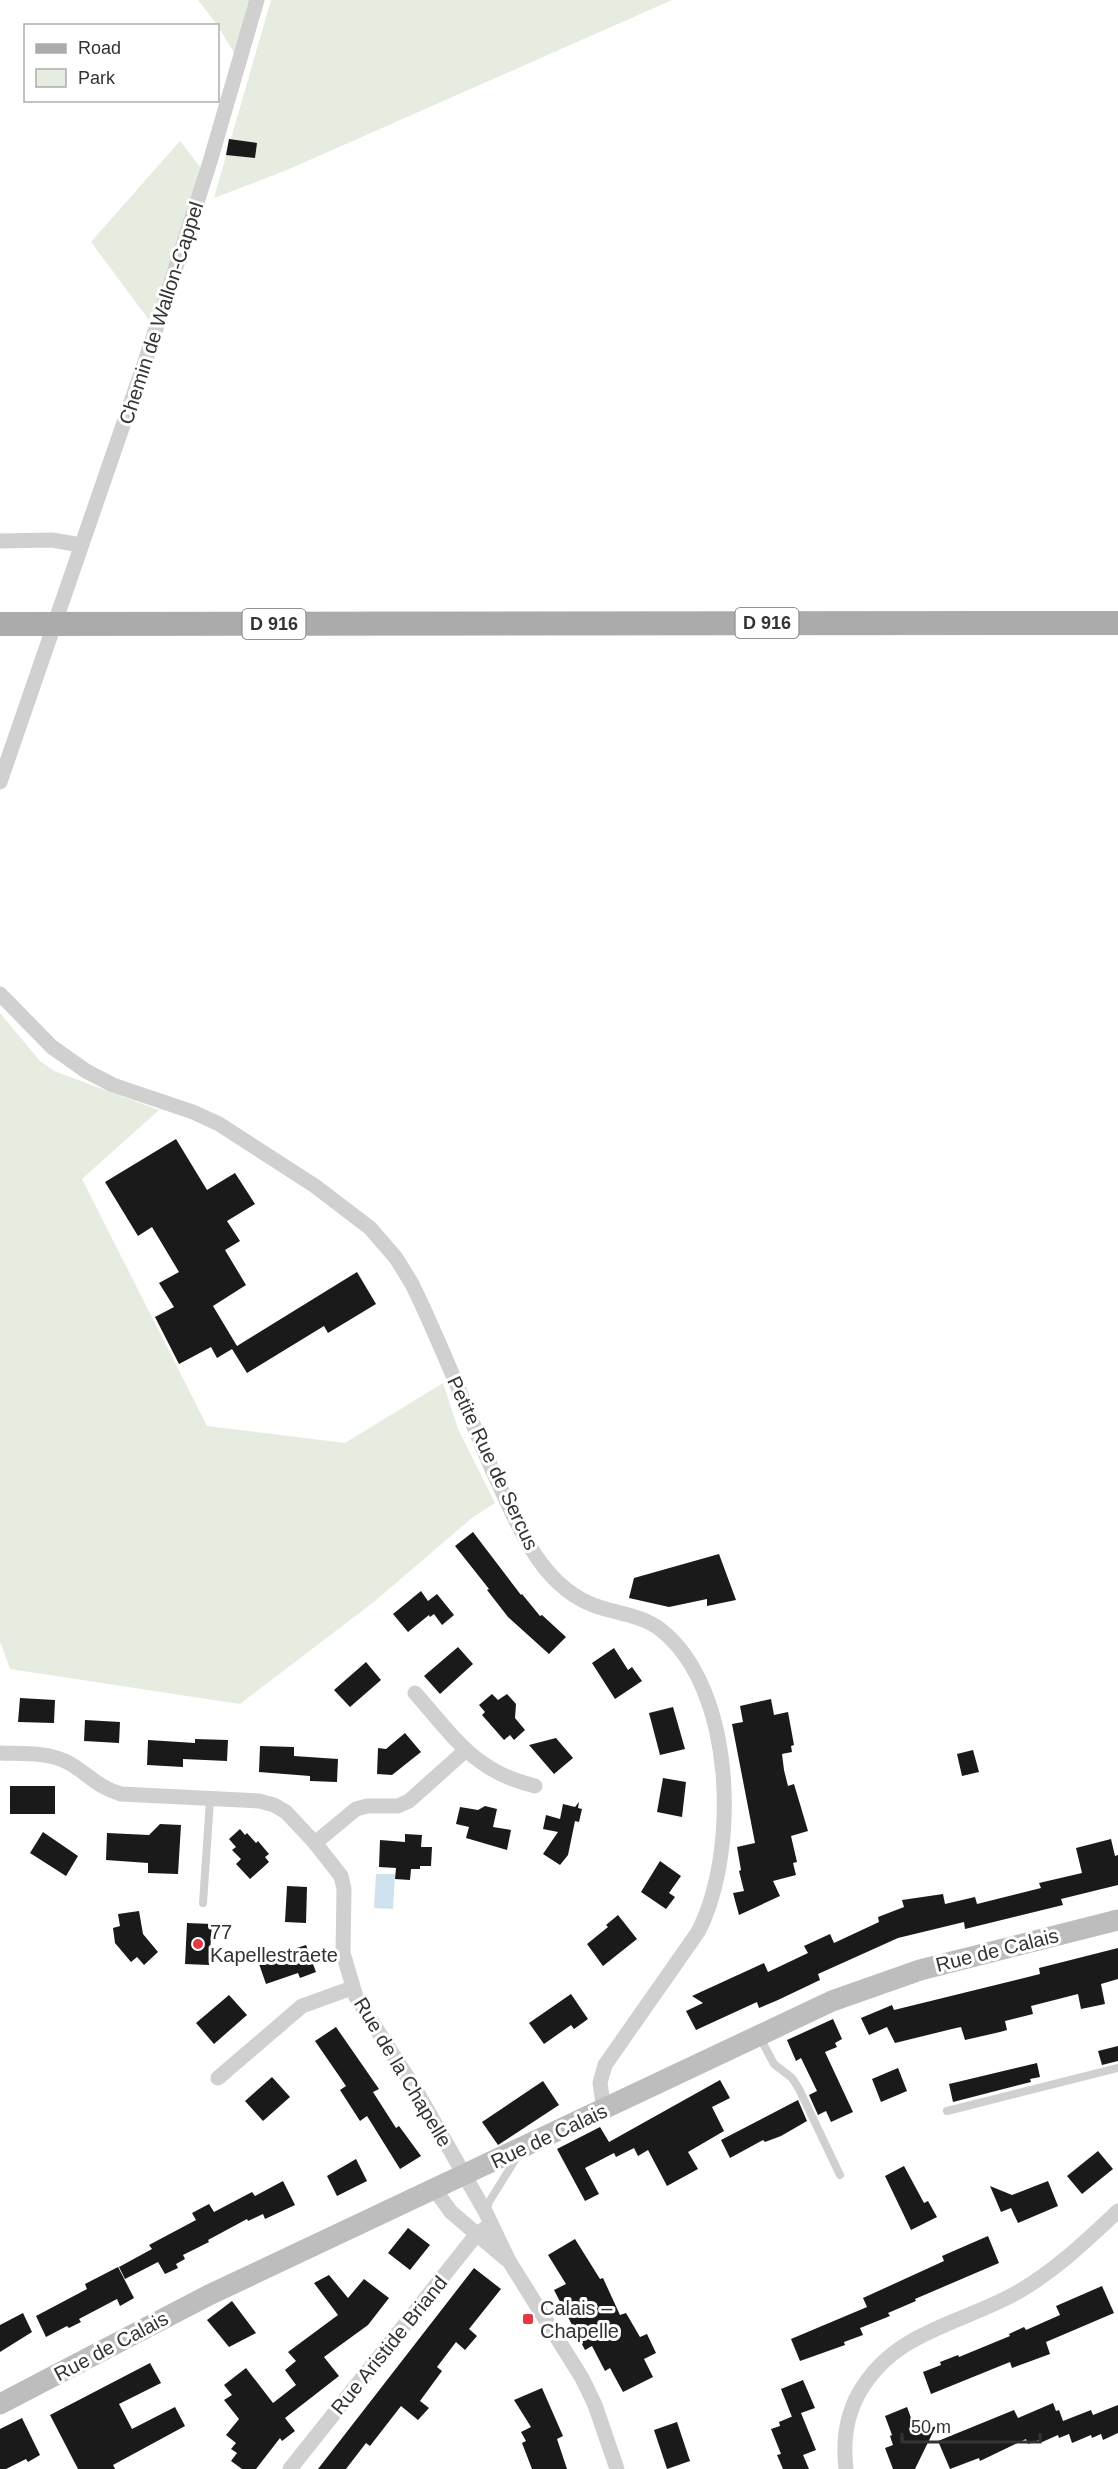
<svg xmlns="http://www.w3.org/2000/svg" width="1118" height="2469" font-family="Arial,sans-serif">
  <style>
    .green { fill: #e6ecdf }
    .water { fill: #cfe2ee }
    .building { fill: #1a1a1a }
    .lines { fill: none; stroke-linecap: round; stroke-linejoin: round }
    .lane { stroke: #d0d0d0; stroke-width: 8 }
    .street { stroke: #d0d0d0; stroke-width: 15 }
    .secondary { stroke: #bdbdbd; stroke-width: 21 }
    .primary { stroke: #ababab; stroke-width: 24 }
    .poi-dot { fill: #e63946; stroke: #fff; stroke-width: 2 }
    .labels { text-anchor: middle; dominant-baseline: central; stroke-width: 6; stroke-linejoin: round; paint-order: stroke }
    .shield { fill: #fff; stroke: #707070; stroke-width: 1.5 }
    .shield-label { font-size: 18px; font-weight: bold; fill: #333 }
    .street-label { font-size: 20px; fill: #333; stroke: #fff }
    .poi-label { font-size: 20px; fill: #333; stroke: #fff; text-anchor: start }
  </style>
  <rect width="100%" height="100%" fill="#fff"/>
  <g class="green">
    <path d="M198,0H252L236,56L218,26Z"/>
    <path d="M271,0H672L287,170L214,198Z"/>
    <path d="M180,141L203,171L166,282L149,320L91,242Z"/>
    <path d="M0,1013L40,1061L54,1071L159,1110L82,1179L207,1426L345,1443L443,1383L458,1429L495,1503L473,1517L375,1601L240,1704L10,1669L0,1641Z"/>
  </g>
  <path class="water" d="M376,1874H395L393,1909L374,1908Z"/>
  <g class="building">
    <path d="M229,139L257,143L255,158L226,155Z"/>
    <path d="M176,1139L207,1190L235,1173L255,1204L227,1221L240,1241L225,1250L246,1285L213,1306L237,1346L357,1272L376,1304L328,1333L324,1326L247,1373L232,1349L217,1358L211,1347L179,1364L155,1317L174,1307L159,1283L179,1272L152,1227L138,1236L105,1182Z"/>
    <path d="M473,1532L521,1595L522,1594L540,1616L542,1615L566,1637L549,1654L508,1617L487,1590L489,1589L455,1546Z"/>
    <path d="M719,1554L736,1600L707,1606V1599L669,1607L629,1598L634,1578Z"/>
    <path d="M421,1591L428,1601L437,1594L454,1615L442,1625L434,1614L430,1617L429,1615L408,1632L393,1614Z"/>
    <path d="M458,1647L473,1664L440,1694L424,1676Z"/>
    <path d="M614,1648L628,1670L632,1667L642,1681L615,1699L592,1663Z"/>
    <path d="M366,1662L381,1680L350,1707L334,1690Z"/>
    <path d="M492,1694L498,1700L507,1694L516,1704L515,1718L525,1730L514,1740L510,1735L504,1740L482,1715L485,1712L479,1705Z"/>
    <path d="M20,1698L55,1700L54,1723L18,1722Z"/>
    <path d="M771,1699L774,1715L788,1712L794,1745L791,1746L792,1752L782,1754L784,1770L788,1786L794,1784L808,1831L791,1836L797,1862L793,1863L796,1875L773,1881L780,1896L739,1915L733,1893L744,1891L739,1871L741,1870L737,1847L755,1843L732,1724L743,1722L740,1706Z"/>
    <path d="M673,1707L685,1749L660,1755L649,1713Z"/>
    <path d="M85,1720L120,1722L119,1743L84,1741Z"/>
    <path d="M405,1733L421,1752L392,1775L377,1774L378,1748L386,1749Z"/>
    <path d="M556,1738L573,1758L554,1774L529,1745Z"/>
    <path d="M195,1739L228,1740L227,1761L183,1759V1767L147,1765L148,1740L195,1743Z"/>
    <path d="M260,1746L294,1747V1756L338,1759L337,1782L310,1781V1776L259,1772Z"/>
    <path d="M973,1750L979,1772L962,1776L957,1754Z"/>
    <path d="M663,1778L686,1782L682,1817L657,1812Z"/>
    <rect x="10" y="1786" width="45" height="28"/>
    <path d="M579,1802L578,1808L582,1809L579,1822L575,1821L568,1855L560,1865L543,1854L558,1832L543,1829L546,1815L560,1819L563,1804L575,1807Z"/>
    <path d="M485,1806L497,1809L493,1827L511,1830L507,1850L466,1838L469,1827L456,1824L460,1807L478,1810Z"/>
    <path d="M160,1824L181,1825L178,1874L148,1873V1863L106,1860L107,1833L149,1835Z"/>
    <path d="M240,1829L245,1835L247,1833L256,1843L258,1841L269,1854L265,1857L269,1862L250,1879L236,1864L241,1859L232,1850L236,1847L229,1839Z"/>
    <path d="M43,1832L78,1856L66,1876L30,1853Z"/>
    <path d="M405,1834L422,1835L421,1847H432L431,1866H420V1869H411L410,1880L395,1879L396,1868L379,1867L380,1840L405,1842Z"/>
    <path d="M1111,1839L1115,1856L1118,1855V1885L1061,1899L1063,1905L965,1929L964,1922L898,1938L818,1974L820,1980L778,2000L759,2008L757,2002L696,2030L686,2011L703,2003L692,1996L764,1963L768,1972L808,1953L804,1946L830,1934L834,1943L879,1922L878,1917L904,1907L902,1900L943,1894L945,1904L975,1897L977,1904L1041,1888L1039,1883L1082,1873L1076,1848Z"/>
    <path d="M660,1861L681,1876L669,1893L675,1897L666,1909L641,1892Z"/>
    <path d="M287,1886L307,1887L306,1923L285,1922Z"/>
    <path d="M139,1911L143,1934L158,1952L144,1965L137,1957L131,1962L115,1943L113,1928L120,1926L118,1914Z"/>
    <path d="M618,1915L637,1939L603,1966L587,1944L608,1927L606,1925Z"/>
    <path d="M187,1923L212,1924L209,1965L185,1964Z"/>
    <path d="M306,1945L316,1972L300,1978L298,1973L266,1984L258,1961Z"/>
    <path d="M1118,1948V1979L1101,1984L1105,2004L1081,2009L1078,1994L1031,2006L1033,2014L1005,2021L1007,2030L1000,2032L965,2040L961,2027L956,2028L895,2043L887,2027L869,2035L861,2018L892,2005L894,2010L1040,1974L1039,1968Z"/>
    <path d="M571,1994L588,2019L574,2029L571,2025L544,2044L529,2023Z"/>
    <path d="M229,1995L247,2015L214,2044L196,2023Z"/>
    <path d="M833,2019L842,2039L835,2043L837,2047L825,2052L853,2112L831,2122L826,2111L818,2115L809,2095L817,2091L801,2058L796,2061L787,2040Z"/>
    <path d="M336,2027L379,2089L373,2092L396,2128L399,2126L421,2156L400,2169L367,2116L360,2121L340,2090L346,2086L315,2041Z"/>
    <path d="M1118,2046V2061L1102,2065L1098,2051Z"/>
    <path d="M1037,2063L1040,2077L1030,2079L1031,2082L953,2102L949,2084Z"/>
    <path d="M898,2068L907,2091L881,2102L872,2079Z"/>
    <path d="M272,2077L290,2097L263,2121L245,2101Z"/>
    <path d="M720,2080L730,2098L712,2107L724,2131L688,2152L698,2169L667,2186L648,2150L638,2156L634,2148L616,2157L614,2153L585,2168L599,2194L585,2201L557,2149L600,2127L609,2142Z"/>
    <path d="M543,2081L559,2105L498,2145L482,2122Z"/>
    <path d="M798,2100L807,2121L781,2136L765,2142L763,2140L730,2158L721,2140Z"/>
    <path d="M1098,2151L1113,2169L1082,2194L1067,2176Z"/>
    <path d="M356,2159L367,2181L337,2196L327,2176Z"/>
    <path d="M904,2166L924,2203L928,2201L937,2217L911,2230L885,2176Z"/>
    <path d="M283,2181L295,2205L265,2219L263,2214L248,2221L247,2219L208,2240L209,2242L183,2255L185,2259L176,2264L178,2268L165,2274L158,2262L125,2279L119,2267L152,2249L149,2245L196,2220L192,2213L209,2204L214,2212L252,2192L255,2196Z"/>
    <path d="M1048,2181L1058,2206L1018,2223L1011,2208L1001,2212L990,2186L1012,2195Z"/>
    <path d="M408,2228L430,2245L410,2270L388,2253Z"/>
    <path d="M988,2236L999,2263L915,2299L916,2301L888,2313L890,2316L860,2328L863,2335L844,2342L845,2345L800,2361L791,2339L867,2307L863,2298L944,2261L942,2256Z"/>
    <path d="M575,2239L600,2279L603,2278L620,2315L626,2313L640,2337L647,2334L656,2353L644,2359L653,2377L623,2392L610,2368L605,2371L592,2346L585,2350L554,2290L566,2284L548,2255Z"/>
    <path d="M118,2267L134,2298L120,2306L117,2299L79,2319L81,2322L69,2328L67,2326L46,2337L36,2316L87,2289L85,2284Z"/>
    <path d="M474,2268L501,2289L469,2329L477,2336L465,2350L456,2342L437,2367L442,2371L420,2401L429,2408L418,2420L401,2406L370,2446L366,2443L346,2469H318Z"/>
    <path d="M329,2275L348,2298L364,2279L389,2298L368,2325L324,2357L339,2376L285,2418L295,2431L282,2441L280,2438L256,2469H242L231,2461L237,2453L231,2449L236,2443L226,2435L239,2419L224,2400L232,2395L224,2385L246,2368L273,2403L296,2385L285,2370L296,2361L288,2352L338,2315L314,2283Z"/>
    <path d="M1102,2286L1114,2313L1046,2342L1050,2354L1012,2368L1010,2362L931,2394L923,2372L941,2365L940,2362L958,2355L959,2357L1010,2336L1009,2334L1024,2327L1026,2330L1060,2315L1056,2306Z"/>
    <path d="M232,2301L256,2333L229,2347L207,2320Z"/>
    <path d="M23,2313L32,2332L0,2352V2325Z"/>
    <path d="M150,2363L161,2383L119,2404L132,2429L175,2407L185,2426L113,2465L115,2469H78L50,2415Z"/>
    <path d="M803,2380L815,2408L801,2413L816,2450L803,2455L809,2469H783L777,2455L781,2454L771,2429L780,2426L779,2422L798,2414L792,2417L781,2389Z"/>
    <path d="M542,2388L563,2436L557,2439L567,2469H532L522,2443L526,2441L521,2432L531,2427L514,2400Z"/>
    <path d="M1053,2403L1056,2411L1059,2410L1063,2421L1091,2410L1093,2415L1118,2405V2433L1103,2440L1101,2434L1092,2438L1091,2435L1072,2443L1069,2434L1059,2438L1058,2435L1040,2443L1039,2440L1028,2444L1026,2439L980,2461L979,2458L950,2469L938,2441L1014,2410L1018,2418Z"/>
    <path d="M907,2407L917,2434L936,2426L915,2469H893L885,2448L893,2445L890,2436L892,2435L885,2416Z"/>
    <path d="M22,2418L40,2455L28,2462L26,2459L6,2469H0V2429Z"/>
    <path d="M677,2422L690,2461L667,2469L654,2430Z"/>
  </g>
  <g class="lines">
    <g class="lane">
      <path d="M203,1903L210,1800"/>
      <path d="M759,2036L774,2064L792,2078L799,2089L840,2175"/>
      <path d="M947,2111L1118,2068"/>
      <path d="M486,2212L489,2202L517,2157"/>
    </g>
    <g class="street">
      <path d="M0,541L52,540L81,545"/>
      <path d="M0,782L150,347L209,165L257,0"/>
      <path d="M0,994L52,1047L86,1071L113,1085L193,1112L219,1124L315,1186L370,1228L396,1258L412,1284C441,1343 465,1406 491,1467C505,1497 518,1529 536,1556C552,1580 574,1600 602,1608C622,1614 645,1617 661,1630C736,1689 739,1853 698,1932L605,2065L600,2083L604,2110"/>
      <path d="M415,1693C454,1737 475,1772 535,1786"/>
      <path d="M0,1753C20,1754 46,1752 65,1761C86,1771 96,1787 121,1794L259,1801L274,1805L286,1812L315,1843L341,1876L344,1889L343,1953L356,1997L417,2092L486,2213L509,2261L582,2378L595,2405L617,2469"/>
      <path d="M315,1843L356,1809L367,1806H398L409,1801L466,1750"/>
      <path d="M218,2078L302,2006L352,1988"/>
      <path d="M435,2190L451,2212L506,2259"/>
      <path d="M290,2469L476,2235L491,2224"/>
      <path d="M846,2469C843,2443 846,2416 859,2393C895,2330 960,2325 1018,2292C1056,2270 1087,2240 1118,2211"/>
    </g>
    <path class="secondary" d="M0,2404L209,2295L832,2001L920,1970L1118,1920"/>
    <path class="primary" d="M0,624L1118,623"/>
  </g>
  <g class="poi-dot">
    <circle cx="198" cy="1944" r="6"/>
    <rect x="522" y="2313" width="12" height="12" rx="3"/>
  </g>
  <g class="labels">
    <g class="shield">
      <rect x="735.5" y="608" width="63" height="30" rx="4.5"/>
      <rect x="242.5" y="609" width="63" height="30" rx="4.5"/>
    </g>
    <g class="shield-label">
      <text x="767" y="623">D 916</text>
      <text x="274" y="624">D 916</text>
    </g>
    <g class="street-label">
      <text transform="translate(161 313) rotate(-72)">Chemin de Wallon-Cappel</text>
      <text transform="translate(493 1463) rotate(65)">Petite Rue de Sercus</text>
      <text transform="translate(997 1950) rotate(-14)">Rue de Calais</text>
      <text transform="translate(403 2072) rotate(59)">Rue de la Chapelle</text>
      <text transform="translate(549 2136) rotate(-25)">Rue de Calais</text>
      <text transform="translate(389 2345) rotate(-51)">Rue Aristide Briand</text>
      <text transform="translate(111 2346) rotate(-28)">Rue de Calais</text>
    </g>
    <g class="poi-label">
      <text x="210" y="1932">77<tspan x="210" dy="23">Kapellestraete</tspan></text>
      <text x="540" y="2308">Calais –<tspan x="540" dy="23">Chapelle</tspan></text>
    </g>
  </g>
  <rect x="24" y="24" width="195" height="78" fill="#ffffff" stroke="#adadad" stroke-width="1.5"/>
  <rect x="36" y="44" width="30" height="9" fill="#ababab" stroke="#adadad" stroke-width="1.5"/>
  <text x="78" y="54" font-size="18" fill="#333333">Road</text>
  <rect x="36" y="69" width="30" height="18" fill="#e6ecdf" stroke="#adadad" stroke-width="1.5"/>
  <text x="78" y="84" font-size="18" fill="#333333">Park</text>
  <path d="M902 2433v9h138v-9" fill="none" stroke="#333333" stroke-width="3"/>
  <text x="911" y="2433" font-size="18" fill="#333333" stroke="#ffffff" stroke-width="4.5" paint-order="stroke">50 m</text>
</svg>
